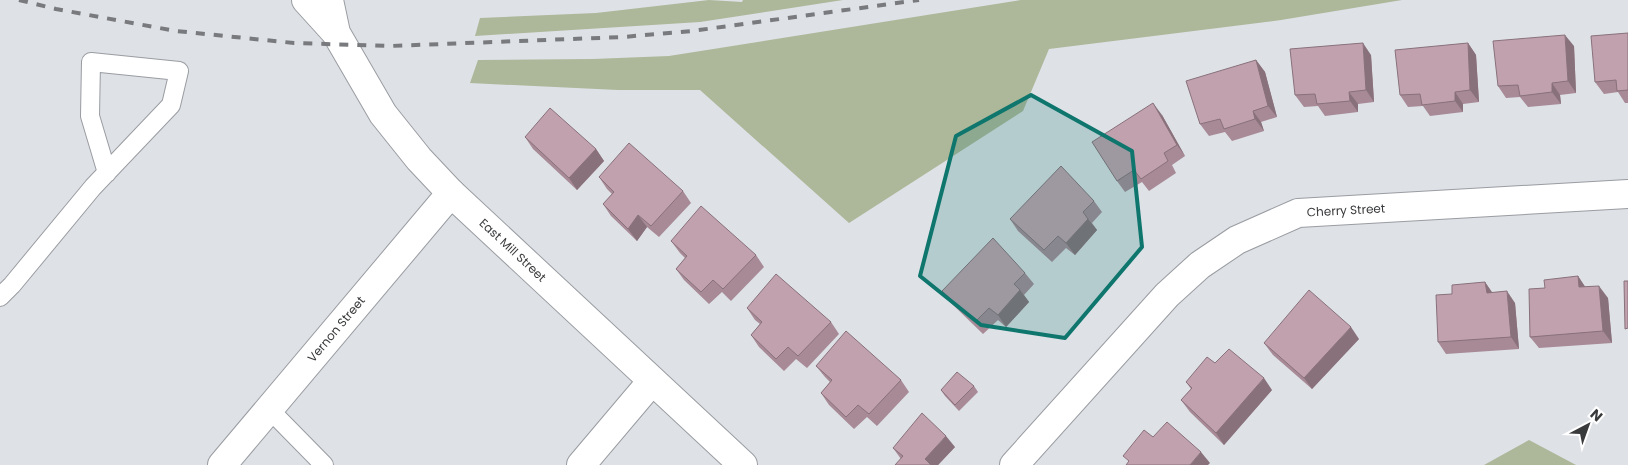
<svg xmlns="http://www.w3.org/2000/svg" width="1628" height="465" font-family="Poppins,sans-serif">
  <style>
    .forest { fill: #adb799 }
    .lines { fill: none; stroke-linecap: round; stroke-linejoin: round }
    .lane-casing { stroke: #999ca1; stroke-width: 20 }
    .street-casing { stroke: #999ca1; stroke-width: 30 }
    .secondary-casing { stroke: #999ca1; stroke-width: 30 }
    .lane { stroke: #fff; stroke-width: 18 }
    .street { stroke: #fff; stroke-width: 28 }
    .secondary { stroke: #fff; stroke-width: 28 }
    .rail { stroke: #787a7d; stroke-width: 4; stroke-dasharray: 9 9; stroke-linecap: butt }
    .wall { fill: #a78a96 }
    .shaded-wall { fill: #88717a }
    .building { fill: #c2a1ae; stroke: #88717a }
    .marked { fill: #0f766e; fill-opacity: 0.2; stroke: #0f766e; stroke-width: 4; stroke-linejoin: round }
    .labels { text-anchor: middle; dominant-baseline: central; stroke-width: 4; stroke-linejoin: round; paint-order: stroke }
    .street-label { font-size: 12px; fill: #393a3c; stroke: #fff }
  </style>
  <rect width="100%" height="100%" fill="#dee1e6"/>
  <g class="forest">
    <path d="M709,0L742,2L743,0H843L700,22L475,36L480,18L596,13Z"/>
    <path d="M1021,0H1402L1281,20L1049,49L1023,111L849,223L700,90H618L470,83L478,60L593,59L669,56Z"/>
    <path d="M1529,440L1576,465H1484Z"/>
  </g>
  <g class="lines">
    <g class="lane-casing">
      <g id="lane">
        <path d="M0,297L12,285L93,187L171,105L179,71L91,62L90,116L107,173"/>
        <path d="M269,409L324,465"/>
      </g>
    </g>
    <g class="street-casing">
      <g id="street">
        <path d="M222,465L451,193"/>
        <path d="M581,465L652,381"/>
        <path d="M1014,465L1167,295L1200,265L1237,240L1298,213L1628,194"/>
      </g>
    </g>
    <g class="secondary-casing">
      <g id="secondary">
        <path d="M306,0L335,32"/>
        <path d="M329,0L336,33L383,114L419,159L451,193L743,465"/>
      </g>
    </g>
    <use href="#lane" class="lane"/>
    <use href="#street" class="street"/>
    <use href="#secondary" class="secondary"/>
    <path class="rail" d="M19,0L56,9L176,31L294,43L390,46L623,37L692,31L919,0"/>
  </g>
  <g class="wall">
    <path d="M1628,33V103H1625L1618,92L1604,94L1595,82Z"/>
    <path d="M1468,43L1476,55L1479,102L1463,104V112L1430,116L1423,106L1408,107L1400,95Z"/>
    <path d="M1574,46L1576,93L1560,95L1561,104L1528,107L1520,97L1506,98L1498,86Z"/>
    <path d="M1371,55L1374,102L1358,104V112L1325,116L1318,106L1304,107L1295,95Z"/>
    <path d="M1256,60L1265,72L1277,117L1261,122L1264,131L1232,141L1225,132L1209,136L1200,124Z"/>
    <path d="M1162,115L1185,156L1172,165L1176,173L1149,191L1142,182L1125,192L1117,181Z"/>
    <path d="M525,137L596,149L604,161L577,190L533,149Z"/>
    <path d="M599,177L683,191L691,203L659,237L647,227L637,241L611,216L603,204L612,194L607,189Z"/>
    <path d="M1094,201L1102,212L1092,223L1097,230L1075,255L1066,248L1052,262L1018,231L1010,219Z"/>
    <path d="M671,241L756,255L764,267L731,301L722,292L709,304L684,280L676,269L685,258L680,253Z"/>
    <path d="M1025,273L1034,284L1024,295L1029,302L1006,327L998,320L983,334L950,302L942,291Z"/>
    <path d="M1578,276L1585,287L1608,298L1612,343L1539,348L1530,337L1545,288Z"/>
    <path d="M1485,282L1492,292L1515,303L1519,349L1446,354L1438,342L1452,294Z"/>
    <path d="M747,308L831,322L839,334L807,368L796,359L784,371L759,347L751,335L760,324L755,320Z"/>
    <path d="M1359,339L1312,389L1273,355L1264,343Z"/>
    <path d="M816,366L901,380L909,392L877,426L867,417L854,429L829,405L821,393L830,382L825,377Z"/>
    <path d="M1186,382L1272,390L1224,445L1190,412L1181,400L1191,389Z"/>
    <path d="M974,386L978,392L959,411L945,396L941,390Z"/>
    <path d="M955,447L938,465H895L901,459L893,448Z"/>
  </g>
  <g class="shaded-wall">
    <path d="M1565,35L1574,46L1576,93L1568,81Z"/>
    <path d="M1363,43L1371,55L1374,102L1366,90Z"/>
    <path d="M1468,43L1476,55L1479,102L1470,90Z"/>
    <path d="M1256,60L1265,72L1277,117L1268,106Z"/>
    <path d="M1552,83L1560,95L1561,104L1552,92Z"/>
    <path d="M1349,92L1358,104V112L1350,101Z"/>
    <path d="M1455,92L1463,104V112L1455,101Z"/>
    <path d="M1153,103L1162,115L1185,156L1177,145Z"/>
    <path d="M1253,111L1261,122L1264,131L1255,119Z"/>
    <path d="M596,149L604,161L577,190L569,178Z"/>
    <path d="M638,215L647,227L637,241L628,229Z"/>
    <path d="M1088,219L1097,230L1075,255L1066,243Z"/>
    <path d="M1578,276L1586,288L1579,287Z"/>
    <path d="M1485,282L1493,294L1487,293Z"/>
    <path d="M1599,286L1608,298L1612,343L1603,331Z"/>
    <path d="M1020,290L1029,302L1006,327L998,315Z"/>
    <path d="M1507,291L1515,303L1519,349L1511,337Z"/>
    <path d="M1351,327L1359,339L1312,389L1304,378Z"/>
    <path d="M1264,378L1272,390L1224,445L1216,433Z"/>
    <path d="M946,436L955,447L938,465H929L925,459Z"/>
    <path d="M1201,452L1210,463L1208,465H1190Z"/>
  </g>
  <g class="building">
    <path d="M1628,33V90L1617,91L1616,80L1595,82L1591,36Z"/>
    <path d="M1565,35L1568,81L1552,83V92L1520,96L1518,85L1498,86L1493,41Z"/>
    <path d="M1363,43L1366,90L1349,92L1350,101L1317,104L1315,94L1295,95L1290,49Z"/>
    <path d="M1468,43L1470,90L1455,92V101L1422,105L1420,94L1400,95L1395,50Z"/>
    <path d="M1256,60L1268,106L1253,111L1255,119L1224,129L1220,119L1200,124L1186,81Z"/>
    <path d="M1153,103L1177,145L1164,153L1168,161L1141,179L1134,170L1117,181L1092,142Z"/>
    <path d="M550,108L596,149L569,178L525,137Z"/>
    <path d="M629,143L683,191L651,226L638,215L628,229L603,204L614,192L599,177Z"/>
    <path d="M1061,166L1094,201L1083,212L1088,219L1066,243L1058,236L1044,250L1010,219Z"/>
    <path d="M701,206L756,255L723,289L713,280L701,292L676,269L687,256L671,241Z"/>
    <path d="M993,238L1025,273L1014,284L1020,290L998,315L989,308L975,322L942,291Z"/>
    <path d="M776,274L831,322L798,356L788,347L776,359L751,335L762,322L747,308Z"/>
    <path d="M1578,276L1579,287L1599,286L1603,331L1530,337L1529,289L1545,288L1544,280Z"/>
    <path d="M1624,281H1628V328L1625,329Z"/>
    <path d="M1485,282L1487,293L1507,291L1511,337L1438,342L1436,295L1452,294V285Z"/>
    <path d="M1309,290L1351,327L1304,378L1264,343Z"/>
    <path d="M846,331L901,380L869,414L858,405L846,417L821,393L832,380L816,366Z"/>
    <path d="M1229,349L1264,378L1216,433L1181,400L1192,388L1186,382L1207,357L1215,363Z"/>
    <path d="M957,372L974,386L955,405L941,390Z"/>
    <path d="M922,413L946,436L925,459L931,465H895L903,456L893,448Z"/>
    <path d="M1167,422L1201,452L1190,465H1126L1129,461L1123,456L1144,430L1153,437Z"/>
  </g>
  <path class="marked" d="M1031,95L1132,151L1142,247L1065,338L981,325L920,276L956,136Z"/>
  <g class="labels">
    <g class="street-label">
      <text transform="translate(1346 210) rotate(-3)">Cherry Street</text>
      <text transform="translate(513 250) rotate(43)">East Mill Street</text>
      <text transform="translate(336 329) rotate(-50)">Vernon Street</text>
    </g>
  </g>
  <g transform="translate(1588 425) rotate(41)" stroke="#ffffff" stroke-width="4" paint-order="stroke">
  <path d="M0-4L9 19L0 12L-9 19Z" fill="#393a3c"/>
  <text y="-8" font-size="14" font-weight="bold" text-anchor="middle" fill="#393a3c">N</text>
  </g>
</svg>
